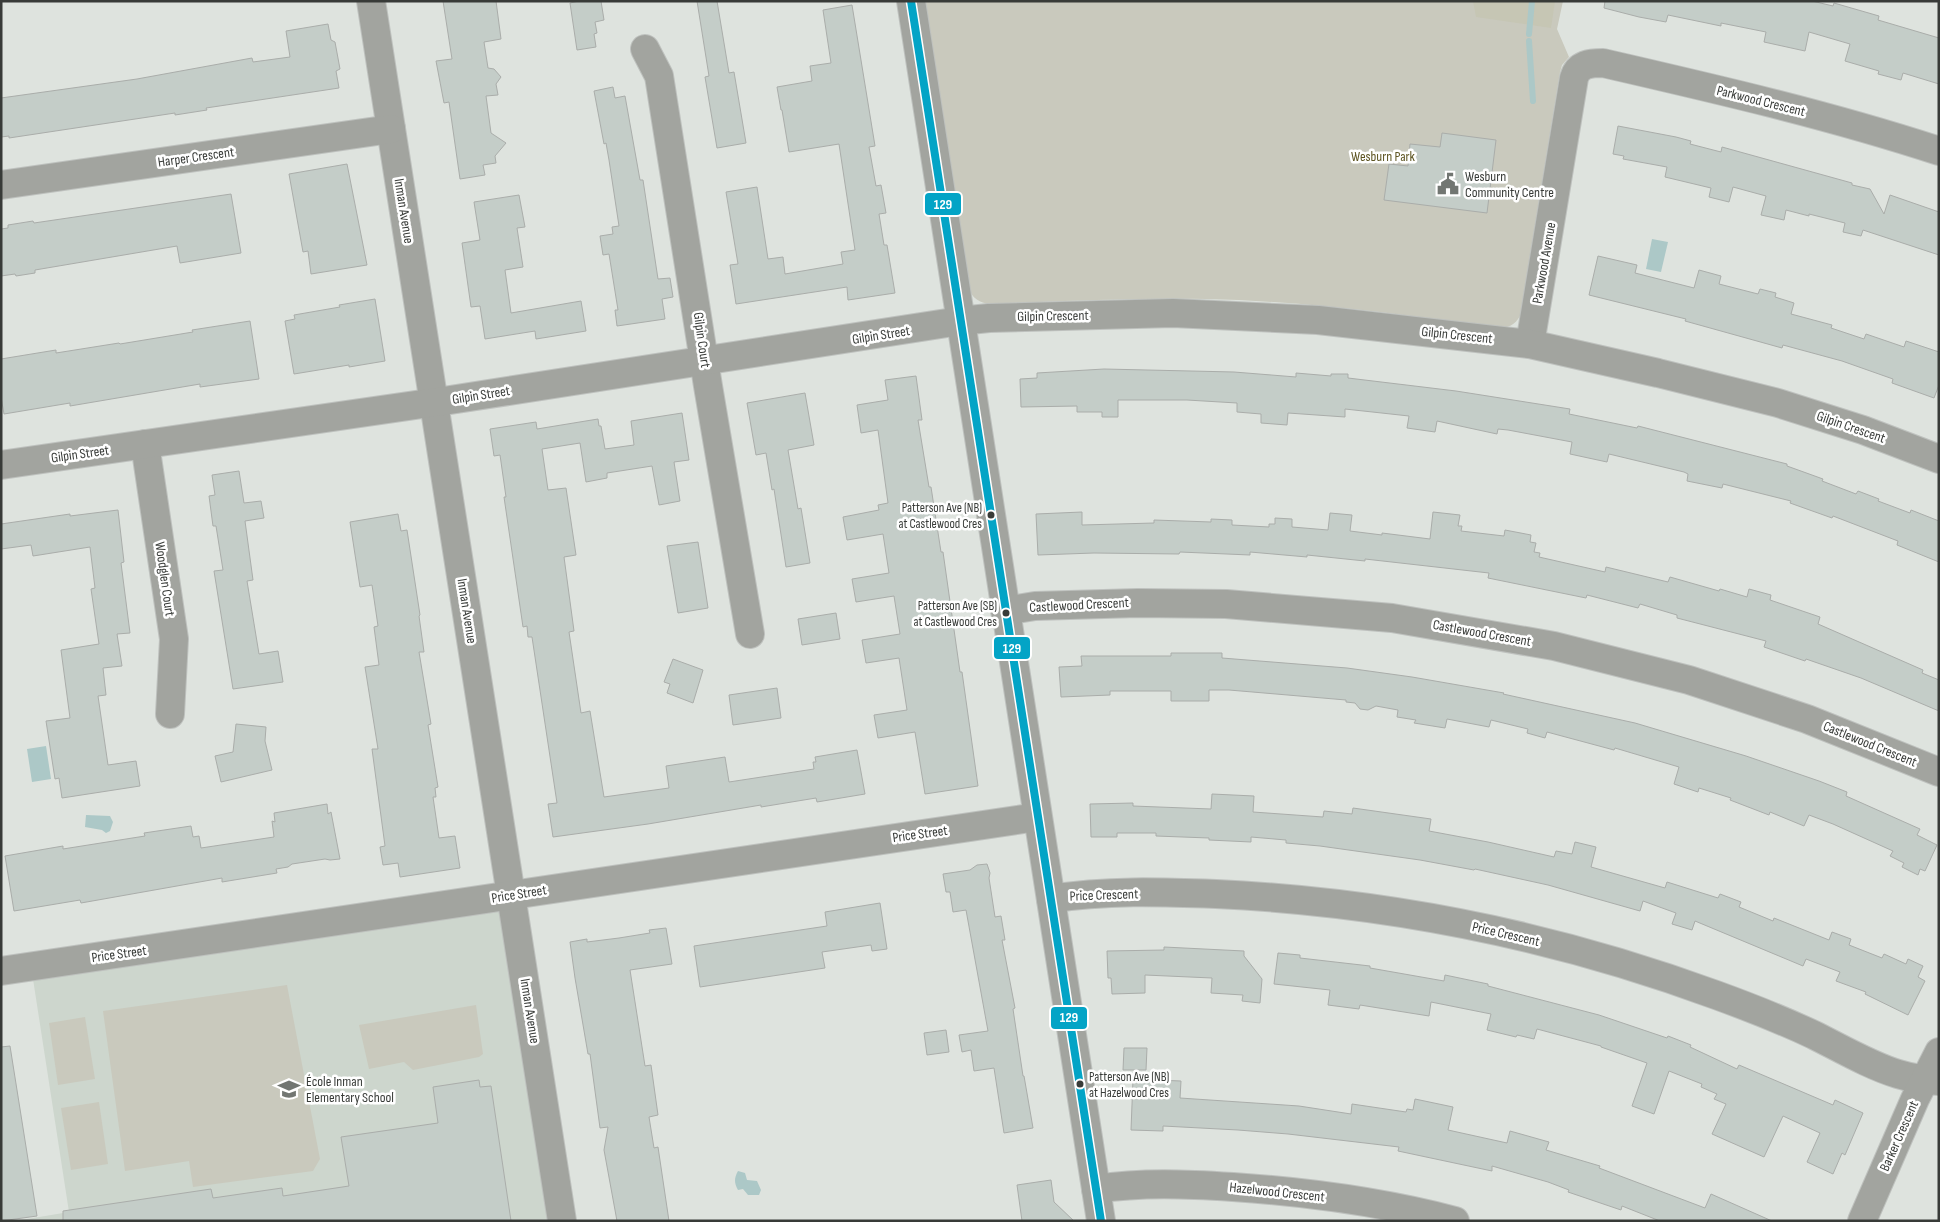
<svg xmlns="http://www.w3.org/2000/svg" width="1940" height="1222" font-family="'Sofia Sans Condensed',sans-serif">
  <style>
    .built { fill: #cdd6cd }
    .green { fill: #c9c9bd }
    .forest { fill: #c6c6b4 }
    .water { fill: #acc8c7 }
    .lines { fill: none; stroke-linecap: round; stroke-linejoin: round }
    .stream { stroke: #acc8c7; stroke-width: 6 }
    .building { fill: #c4cdc8; stroke: #aaadaa }
    .minor-casing { stroke: #bec1be; stroke-width: 30 }
    .minor { stroke: #a2a49f; stroke-width: 28 }
    .bus-1-casing { stroke: #fff; stroke-width: 11 }
    .bus-1 { stroke: #03a4c6; stroke-width: 8 }
    .bus-dot { fill: #383b38; stroke: #fff; stroke-width: 2 }
    .labels { text-anchor: middle; dominant-baseline: central; stroke-width: 5; stroke-linejoin: round; paint-order: stroke }
    .bus-label { font-size: 13px; fill: #383b38; stroke: #fff; text-anchor: end }
    .street-label { font-size: 14px; fill: #383b38; stroke: #fff }
    .park-label { font-size: 14px; fill: #5e5522; stroke: #fff }
    .poi-label { font-size: 14px; fill: #383b38; stroke: #fff; text-anchor: start }
    .line-badge { stroke: #fff; stroke-width: 2 }
    .badge-label { font-size: 14px; text-anchor: middle; font-weight: bold; fill: #fff }
  </style>
  <rect width="100%" height="100%" fill="#dee3de"/>
  <path class="built" d="M500,910L548,1221H15L69,1212L33,979Z"/>
  <g class="green">
    <path d="M924,1H1563L1557,29L1569,57L1562,65L1560,72L1520,316C1515,325 1508,328 1498,328C1401,314 1304,301 1206,299C1134,298 1062,301 990,304C980,303 972,298 969,289Z"/>
    <path d="M287,985L320,1159L313,1171L193,1187L189,1161L125,1171L103,1011Z"/>
    <path d="M476,1005L483,1054L479,1057L413,1070L404,1062L369,1069L359,1025Z"/>
    <path d="M85,1017L95,1079L58,1085L49,1023Z"/>
    <path d="M99,1102L108,1164L71,1170L61,1108Z"/>
  </g>
  <path class="forest" d="M1473,1H1555L1551,28L1476,17Z"/>
  <g class="water">
    <path d="M1652,239L1668,242L1661,272L1646,269Z"/>
    <path d="M46,746L51,779L32,782L27,749Z"/>
    <path d="M86,815L110,816L113,822L110,831L106,833L102,830L85,827Z"/>
    <path d="M738,1171L745,1173L747,1180L757,1181L761,1190L759,1195H748L743,1189L738,1190C734,1183 734,1178 738,1171Z"/>
  </g>
  <g class="lines">
    <g class="stream">
      <path d="M1529,34L1532,1"/>
      <path d="M1529,41L1533,101"/>
    </g>
  </g>
  <g class="building">
    <path d="M443,1H496L501,39L484,42L488,68L494,69L501,77L496,84L498,95L486,96L491,133L506,143L495,156L496,163L483,165L485,175L460,179L449,102L444,103L436,61L452,59Z"/>
    <path d="M579,1H601L604,20L595,22L597,33L594,34L596,47L577,50L570,3Z"/>
    <path d="M697,1H717L729,73L734,72L746,143L717,148L705,77L709,76Z"/>
    <path d="M1605,1H1812L1833,6L1834,3L1879,16L1878,20L1939,38V84L1903,73L1901,80L1878,74L1879,71L1845,61L1850,44L1809,32L1805,51L1764,42L1766,32L1721,23V26L1668,15L1666,22L1639,17L1604,8Z"/>
    <path d="M852,5L875,146L869,147L876,186L881,185L886,213L879,214L884,245H887L895,293L848,300L847,287L736,304L730,265L738,264L726,192L757,187L768,259L783,257L785,274L843,264L841,252L855,250L839,144L789,152L782,110H781L777,87L812,81L810,66L831,63L823,10Z"/>
    <path d="M328,24L331,40L335,42L340,69L336,71L339,88L206,108L207,110L175,115V113L9,138V136L1,137V98L137,79L252,58L253,62L290,57L286,31Z"/>
    <path d="M613,87L615,98L625,96L640,180H643L658,279L670,278L673,297L662,299L665,319L617,326L615,310H618L609,254L603,255L600,236L613,234L612,227L619,226L609,160L606,143L604,144L594,91Z"/>
    <path d="M1618,126L1676,137L1691,141L1690,144L1721,152L1722,147L1852,183V185L1870,189L1884,214L1890,195L1939,212V255L1863,230L1861,236L1843,232L1845,223L1809,214V216L1786,210L1784,220L1761,215L1766,196L1733,187L1729,202L1709,197L1711,188L1665,177L1667,167L1623,159L1624,156L1613,154Z"/>
    <path d="M1442,133L1496,140L1487,213L1384,200L1389,164L1408,166L1410,144L1440,147Z"/>
    <path d="M347,164L367,265L311,274L308,251L303,252L289,174Z"/>
    <path d="M231,194L241,253L180,263L177,246L35,270V273L16,276L15,274L1,276V229L8,228V225L33,221L34,223Z"/>
    <path d="M519,195L525,227L517,228L523,267L505,270L511,313L581,301L586,331L536,339L535,331L485,339L480,306L471,307L462,243L480,240L474,202Z"/>
    <path d="M1598,256L1637,265L1635,273L1694,288L1699,270L1721,276L1719,284L1758,294L1760,289L1776,293L1775,297L1794,303L1791,314L1832,325L1831,328L1864,339L1866,334L1904,347L1906,341L1939,352V385L1934,398L1892,383L1893,379L1842,361L1783,345L1782,348L1685,321L1686,319L1589,295Z"/>
    <path d="M375,299L385,361L349,367V365L294,374L285,321L295,319L294,315L340,307L339,305Z"/>
    <path d="M250,321L259,379L200,387V384L70,406V403L4,414L1,397V359L56,350V353L119,343L120,344L193,332L192,330Z"/>
    <path d="M1104,369L1234,372L1296,377V373L1331,376V374H1348V378L1456,391L1570,409L1569,414L1637,428L1638,426L1787,464V466L1823,479L1822,481L1856,494L1858,491L1879,499L1878,501L1910,513L1911,510L1939,521V562L1897,545L1898,541L1833,516L1832,518L1790,503L1791,501L1723,484L1722,488L1687,481L1688,474L1684,472L1609,454L1607,462L1570,454L1572,442L1508,430L1498,429L1497,434L1437,421L1435,432L1407,428L1409,416L1345,409V417L1288,413L1287,425L1261,423V414L1237,412V403L1187,400H1118V417H1102V412H1077V406L1021,407L1020,379L1037,378V373Z"/>
    <path d="M916,376L922,420H918L929,487H931L941,552H943L960,672H962L978,786L925,794L915,732L878,738L874,715L907,710L899,658L866,663L862,640L900,634L894,596L856,602L852,579L889,573L883,534L847,540L843,517L879,510L878,505L888,503L878,430L861,433L857,405L888,400L885,380Z"/>
    <path d="M805,393L814,445L788,450L798,509L801,508L810,563L786,567L774,489L772,490L766,453L756,455L747,403Z"/>
    <path d="M682,413L689,460L674,462L680,501L659,505L652,466L607,473V478L586,482L580,443L542,449L548,490L566,488L576,555L564,557L574,631L569,632L581,713L590,711L604,797L669,788L666,766L725,757L729,782L814,769L813,762H816L815,757L857,750L865,794L817,802L816,798L761,807V805L648,824L553,837L548,804L557,803L532,637H528L527,626L523,627L504,497H506L500,455L494,456L490,429L536,422L537,429L598,419L599,426H601L605,449L634,445L631,421Z"/>
    <path d="M239,471L244,503L261,501L264,518L245,521L253,580L247,581L259,654L278,651L283,682L233,689L214,571L223,570L216,526H213L209,496L215,495L212,475Z"/>
    <path d="M118,510L124,562L121,563L130,633L117,634L122,666L103,668L106,695L98,696L108,765L136,761L140,786L62,798L59,778L55,779L46,721L70,718L61,650L99,644L91,589L95,588L90,547L33,556L31,545L1,549V524L70,514V516Z"/>
    <path d="M1082,512V525L1154,523V520L1211,522V519L1232,520V525L1269,527V524H1275V518L1292,519V527L1328,530L1330,513L1352,515L1350,531L1382,535V533L1430,539L1433,512L1460,515L1458,526H1462L1461,531L1504,536L1505,530L1531,535L1530,542L1536,543L1534,552L1540,553L1539,557L1605,572L1606,567L1668,582L1670,577L1719,591L1720,589L1747,597L1749,589L1771,595L1770,600L1820,617L1818,624L1923,670L1922,673L1939,680V711L1861,678L1806,659L1805,661L1764,647L1766,641L1677,618V615L1640,604L1638,608L1587,595L1586,598L1488,578L1489,573L1365,559V561L1307,555V557L1250,552V555L1180,552L1179,554L1094,553L1038,555L1036,514Z"/>
    <path d="M398,514L401,531L407,530L420,615L419,616L424,652H419L431,724L428,725L438,787L435,788L436,797H433L439,838L455,836L460,868L400,877L398,863L383,865L380,847L385,846L372,749H378L365,667L379,665L374,627L378,626L372,585L360,587L350,522Z"/>
    <path d="M698,542L708,608L678,613L667,546Z"/>
    <path d="M836,613L840,639L802,645L798,619Z"/>
    <path d="M1171,653H1222V658L1347,668L1412,677L1504,693L1503,694L1635,723L1746,756L1819,781L1847,792L1846,796L1920,829L1917,835L1937,845L1925,871L1920,869L1918,875L1902,867L1904,863L1890,856L1893,851L1833,824L1809,815L1804,826L1770,812L1769,815L1730,800L1731,798L1699,788L1698,792L1674,784L1679,767L1615,748L1614,750L1547,732L1545,738L1527,733L1528,729L1491,720L1489,727L1447,719L1445,728L1414,723L1416,720L1397,717L1398,710L1376,706L1368,710L1360,709L1355,703L1346,702V700L1229,690H1209V701H1171V691H1110V695L1061,697L1059,667L1082,666L1081,656H1171Z"/>
    <path d="M673,659L703,670L693,703L667,693L670,684L664,682Z"/>
    <path d="M777,688L781,718L733,725L729,695Z"/>
    <path d="M236,724L266,727L265,741L272,770L221,782L215,756L233,752Z"/>
    <path d="M1212,794L1254,796L1253,812L1323,817L1324,811L1352,814L1353,808L1431,819L1429,831L1488,842L1554,857L1556,851L1572,854L1575,842L1596,847L1591,867L1665,888L1667,882L1718,898L1720,894L1741,902L1739,907L1773,921L1774,918L1829,940L1832,932L1851,939L1849,945L1882,958L1884,954L1906,964L1908,959L1923,966L1918,977L1925,981L1908,1015L1865,994L1866,992L1836,981L1840,972L1806,959L1803,966L1695,921L1692,930L1672,924L1676,913L1643,901L1640,911L1548,885L1475,869L1474,870L1420,860L1320,846L1286,843V840L1251,837V842L1209,840V838L1156,836V833H1117V837H1091L1090,804L1133,803V806L1211,809Z"/>
    <path d="M327,804L328,814L331,812L340,859L330,860L325,859L292,864L288,867L276,869L277,873L222,882V878L81,903L80,900L14,911L5,856L63,846V849L145,836L144,833L191,826L193,837L199,836L201,848L274,837L272,821L275,822L274,813Z"/>
    <path d="M987,864L990,873L989,878L995,917L1001,916L1005,940H1002L1015,1008L1013,1009L1023,1076H1024L1033,1128L1004,1133L994,1068L974,1071L971,1050L962,1052L959,1035L988,1031L966,910L953,912L950,892H946L943,874L970,870L977,865Z"/>
    <path d="M880,903L887,949L872,951L871,945L822,952L825,968L700,987L694,946L827,926L825,912Z"/>
    <path d="M666,928L672,964L630,970L645,1066L651,1065L658,1115L649,1117L654,1148L658,1147L669,1221H617L604,1150L608,1127L600,1128L590,1054H588L575,978L570,942L587,939V942L619,938L650,933L649,930Z"/>
    <path d="M1164,947L1244,951V956L1262,979L1260,1003L1242,1001L1243,995L1211,993L1212,978L1145,975V993L1112,994L1111,978H1108L1107,951L1164,950Z"/>
    <path d="M1278,953L1300,955V958L1370,966V968L1444,981L1445,975L1488,984V986L1599,1015L1667,1038L1668,1036L1691,1045L1690,1047L1737,1069L1739,1065L1833,1105L1835,1100L1863,1113L1845,1155L1842,1153L1833,1174L1807,1162L1820,1133L1783,1116L1764,1157L1712,1134L1726,1104L1714,1099L1717,1094L1701,1087L1702,1084L1669,1071L1654,1114L1632,1106L1647,1063L1601,1047V1046L1537,1029L1534,1039L1517,1035L1516,1037L1487,1030L1491,1014L1431,1002L1429,1016L1360,1005L1359,1009L1328,1005L1330,990L1274,984Z"/>
    <path d="M946,1030L949,1052L927,1055L924,1033Z"/>
    <path d="M10,1046L37,1216L1,1221V1047Z"/>
    <path d="M1124,1048H1147L1146,1070H1123Z"/>
    <path d="M1133,1079L1181,1081L1180,1098L1299,1106L1351,1114L1352,1104L1406,1112L1407,1109L1413,1110L1415,1099L1453,1107L1448,1130L1507,1143L1510,1131L1549,1142L1546,1150L1600,1166L1599,1168L1705,1208L1711,1194L1772,1221H1660L1622,1206L1621,1210L1568,1192L1569,1190L1548,1182L1492,1166V1171L1398,1151L1399,1147L1288,1134L1238,1130L1163,1126V1131L1131,1130Z"/>
    <path d="M479,1080L480,1087L491,1086L511,1221H63V1211L211,1189L213,1198L282,1188L283,1196L349,1186L341,1137L438,1123L433,1087Z"/>
    <path d="M1051,1180L1054,1202L1074,1221H1022L1017,1185Z"/>
  </g>
  <g class="lines">
    <g class="minor-casing">
      <g id="minor">
        <path d="M371,1L562,1221"/>
        <path d="M911,1L1101,1221"/>
        <path d="M645,49L659,76L708,386L750,634"/>
        <path d="M1,185L391,129"/>
        <path d="M1530,344L1574,78C1578,64 1590,63 1603,63C1716,89 1829,115 1939,151"/>
        <path d="M145,444L174,639L170,714"/>
        <path d="M1,465L450,400L960,321L989,318L1173,313L1318,320L1530,344L1658,373L1778,403L1863,430L1939,459"/>
        <path d="M1005,611L1035,606L1138,603L1226,604L1392,618L1554,646L1689,680L1807,719L1939,772"/>
        <path d="M1051,899C1105,890 1161,892 1216,894C1387,902 1556,936 1716,995C1749,1007 1782,1020 1814,1035C1840,1048 1871,1066 1898,1074C1911,1078 1925,1080 1939,1081"/>
        <path d="M1,971L1037,817"/>
        <path d="M1096,1189C1142,1182 1187,1184 1233,1187C1308,1192 1383,1202 1455,1221"/>
        <path d="M1862,1221L1915,1099L1939,1052"/>
      </g>
    </g>
    <use href="#minor" class="minor"/>
    <g class="bus-1-casing">
      <path id="bus-1" d="M911,1L1101,1221"/>
    </g>
    <use href="#bus-1" class="bus-1"/>
  </g>
  <defs>
    <g id="civic-bare" transform="scale(1.725)"><path d="M-.6-6.5H3V-4.5H.6V-3L4-1V1h2V6H-6V1h2V-1L-.6-3ZM-1.2 2.5V6h2.4V2.5Z" fill="#727672" stroke="#fff" stroke-width="2.5" paint-order="stroke"/></g>
    <g id="school-bare" transform="scale(1.725)"><path d="M0-5L7-2L0 1L-7-2ZM-4 1L0 2.5L4 1V4Q0 6-4 4Z" fill="#727672" stroke="#fff" stroke-width="2.5" paint-order="stroke"/></g>
  </defs>
  <g fill-rule="evenodd">
    <use href="#civic-bare" x="1448" y="184"/>
    <use href="#school-bare" x="289" y="1089"/>
  </g>
  <g class="bus-dot">
    <circle cx="991" cy="515" r="4.5"/>
    <circle cx="1006" cy="613" r="4.5"/>
    <circle cx="1080" cy="1084" r="4.5"/>
  </g>
  <g class="labels">
    <g class="bus-label">
      <text x="982" y="508">Patterson Ave (NB)<tspan x="982" dy="16">at Castlewood Cres</tspan></text>
      <text x="997" y="606">Patterson Ave (SB)<tspan x="997" dy="16">at Castlewood Cres</tspan></text>
      <text x="1089" y="1077" text-anchor="start">Patterson Ave (NB)<tspan x="1089" dy="16">at Hazelwood Cres</tspan></text>
    </g>
    <g class="street-label">
      <text transform="translate(1761 101) rotate(14)">Parkwood Crescent</text>
      <text transform="translate(196 157) rotate(-8)">Harper Crescent</text>
      <text transform="translate(404 211) rotate(81)">Inman Avenue</text>
      <text transform="translate(1544 263) rotate(-80)">Parkwood Avenue</text>
      <text transform="translate(1053 316) rotate(-1)">Gilpin Crescent</text>
      <text transform="translate(881 335) rotate(-9)">Gilpin Street</text>
      <text transform="translate(1457 335) rotate(6)">Gilpin Crescent</text>
      <text transform="translate(702 340) rotate(82)">Gilpin Court</text>
      <text transform="translate(481 395) rotate(-9)">Gilpin Street</text>
      <text transform="translate(1851 427) rotate(19)">Gilpin Crescent</text>
      <text transform="translate(80 454) rotate(-8)">Gilpin Street</text>
      <text transform="translate(165 579) rotate(82)">Woodglen Court</text>
      <text transform="translate(1079 605) rotate(-3)">Castlewood Crescent</text>
      <text transform="translate(467 611) rotate(81)">Inman Avenue</text>
      <text transform="translate(1482 633) rotate(10)">Castlewood Crescent</text>
      <text transform="translate(1870 744) rotate(22)">Castlewood Crescent</text>
      <text transform="translate(920 834) rotate(-8)">Price Street</text>
      <text transform="translate(519 894) rotate(-9)">Price Street</text>
      <text transform="translate(1104 895) rotate(-2)">Price Crescent</text>
      <text transform="translate(1506 934) rotate(13)">Price Crescent</text>
      <text transform="translate(119 954) rotate(-8)">Price Street</text>
      <text transform="translate(530 1011) rotate(81)">Inman Avenue</text>
      <text transform="translate(1899 1136) rotate(-66)">Barker Crescent</text>
      <text transform="translate(1277 1192) rotate(6)">Hazelwood Crescent</text>
    </g>
    <g class="park-label">
      <text x="1383" y="156">Wesburn Park</text>
    </g>
    <g class="poi-label">
      <text x="1465" y="176">Wesburn<tspan x="1465" dy="16">Community Centre</tspan></text>
      <text x="306" y="1081">École Inman<tspan x="306" dy="16">Elementary School</tspan></text>
    </g>
  </g>
  <g class="line-badge">
    <rect x="924" y="192" width="38" height="24" rx="5" fill="#03a4c6"/>
    <rect x="993" y="636" width="38" height="24" rx="5" fill="#03a4c6"/>
    <rect x="1050" y="1006" width="38" height="24" rx="5" fill="#03a4c6"/>
  </g>
  <g class="badge-label">
    <text x="943" y="209">129</text>
    <text x="1012" y="653">129</text>
    <text x="1069" y="1022">129</text>
  </g>
  <rect width="1940" height="1222" fill="none" stroke="#383b38" stroke-width="5"/>
</svg>
